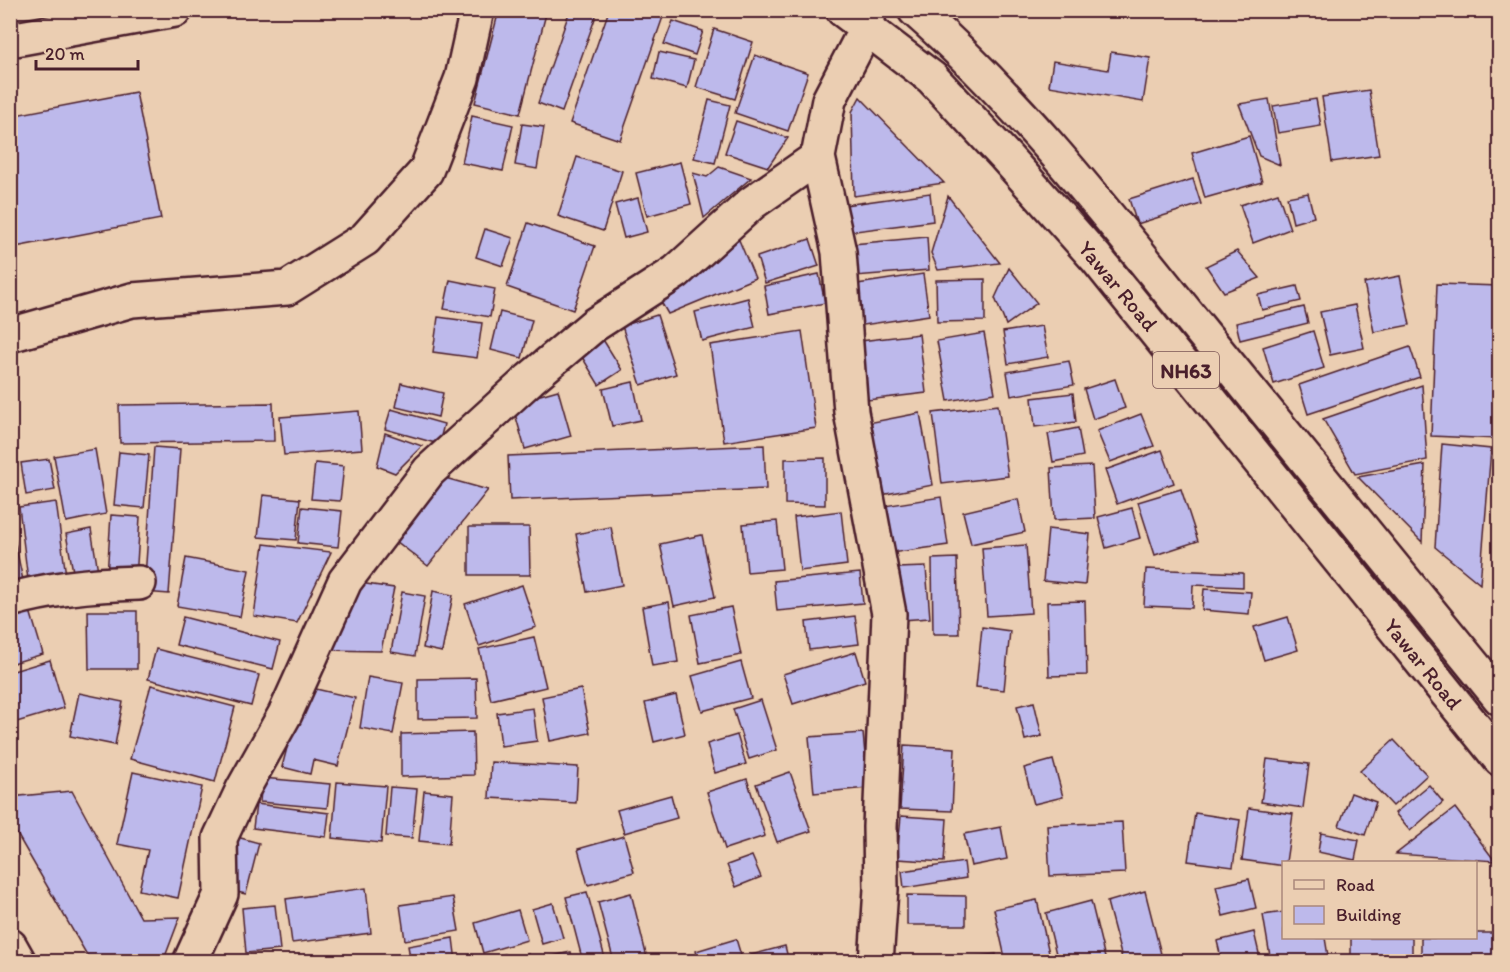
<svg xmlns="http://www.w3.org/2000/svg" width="1510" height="972" font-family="Itim,sans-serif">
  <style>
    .building { fill: #bdb9eb; stroke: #4a1f2b; stroke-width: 1.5 }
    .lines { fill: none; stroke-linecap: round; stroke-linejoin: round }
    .minor-casing { stroke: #4a1f2b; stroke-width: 38 }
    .major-casing { stroke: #4a1f2b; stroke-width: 38 }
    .highway-casing { stroke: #4a1f2b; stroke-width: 38 }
    .minor { stroke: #ebceb2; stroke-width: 33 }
    .major { stroke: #ebceb2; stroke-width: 33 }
    .highway { stroke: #ebceb2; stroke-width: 33 }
    .labels { text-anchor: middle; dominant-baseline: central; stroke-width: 5; stroke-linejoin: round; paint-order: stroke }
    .shield { fill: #ebceb2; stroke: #7a5454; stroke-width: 1.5 }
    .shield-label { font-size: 21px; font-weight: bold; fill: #4a1f2b }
    .street-label { font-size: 22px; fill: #4a1f2b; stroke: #ebceb2 }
  </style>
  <rect width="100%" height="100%" fill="#ebceb2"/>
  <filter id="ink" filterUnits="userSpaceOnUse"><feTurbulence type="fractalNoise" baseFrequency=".0167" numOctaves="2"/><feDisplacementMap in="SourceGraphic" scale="12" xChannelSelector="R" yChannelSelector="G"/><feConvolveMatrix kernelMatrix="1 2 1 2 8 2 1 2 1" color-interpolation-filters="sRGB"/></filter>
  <g filter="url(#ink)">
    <g class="building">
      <path d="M499,10H547L520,114L475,103Z"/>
      <path d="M570,10H598L562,112L538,103Z"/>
      <path d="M609,10H653L664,14L620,140L570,123Z"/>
      <path d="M673,21L703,31L695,55L664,44Z"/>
      <path d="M714,29L753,42L735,99L696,87Z"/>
      <path d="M659,52L694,60L687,88L653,79Z"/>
      <path d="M1111,52L1150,58L1143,102L1049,86L1053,61L1108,70Z"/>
      <path d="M755,55L808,73L788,131L735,113Z"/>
      <path d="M1369,90L1379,155L1332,162L1322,97Z"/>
      <path d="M136,92L161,219L10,248V116Z"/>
      <path d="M860,97L944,183L854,196L852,112Z"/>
      <path d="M1269,99L1280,165L1259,156L1239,104Z"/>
      <path d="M1316,99L1321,126L1278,133L1273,106Z"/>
      <path d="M709,100L730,105L715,163L694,158Z"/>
      <path d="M472,116L513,125L503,171L462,163Z"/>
      <path d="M736,121L788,138L768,167L725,153Z"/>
      <path d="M522,124L544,127L537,169L515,165Z"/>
      <path d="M1249,136L1262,182L1205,198L1192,153Z"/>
      <path d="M577,157L622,171L603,231L558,216Z"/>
      <path d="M680,162L691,204L647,216L636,173Z"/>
      <path d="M719,167L751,178L704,218L693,173L707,177Z"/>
      <path d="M1193,179L1201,204L1137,224L1129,199Z"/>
      <path d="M930,193L933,221L848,232L845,205Z"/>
      <path d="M1278,193L1290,229L1253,243L1240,205Z"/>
      <path d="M1308,193L1314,217L1293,223L1287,197Z"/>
      <path d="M948,196L1000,263L938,270L931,253Z"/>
      <path d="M638,198L647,232L624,238L615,204Z"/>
      <path d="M528,223L595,246L573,310L507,287Z"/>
      <path d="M485,229L513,238L503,266L476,257Z"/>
      <path d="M927,237L929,270L855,276L853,244Z"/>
      <path d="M810,239L819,266L765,283L757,257Z"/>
      <path d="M739,240L755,278L668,314L657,295Z"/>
      <path d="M1237,251L1260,278L1224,292L1206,266Z"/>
      <path d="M1009,268L1037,303L1006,325L995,298Z"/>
      <path d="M819,274L825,303L769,314L764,286Z"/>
      <path d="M923,274L929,315L857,326L851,285Z"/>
      <path d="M1400,276L1410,325L1374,332L1364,283Z"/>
      <path d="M985,279V321L937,322L936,280Z"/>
      <path d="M450,280L495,289L490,317L444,309Z"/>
      <path d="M1437,284L1500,286L1499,439L1431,436Z"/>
      <path d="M1297,286L1301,301L1262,310L1258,295Z"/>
      <path d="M748,298L755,327L702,341L695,312Z"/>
      <path d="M1355,305L1364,348L1330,355L1320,312Z"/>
      <path d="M1304,307L1308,323L1240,340L1236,323Z"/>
      <path d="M500,312L532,320L522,358L491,350Z"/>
      <path d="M657,315L676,374L641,385L622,326Z"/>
      <path d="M438,317L482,323L477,358L433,352Z"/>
      <path d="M1042,326L1048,357L1008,364L1003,332Z"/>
      <path d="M802,331L816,428L724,442L710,345Z"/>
      <path d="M1313,331L1324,368L1274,384L1263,347Z"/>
      <path d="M984,333L995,393L948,401L937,341Z"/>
      <path d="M919,334L926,393L859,401L852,342Z"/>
      <path d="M602,338L622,370L599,385L579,352Z"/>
      <path d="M1410,347L1420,377L1308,414L1299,385Z"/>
      <path d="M1069,361L1074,385L1011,396L1007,372Z"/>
      <path d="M1115,379L1125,408L1093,419L1084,389Z"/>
      <path d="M633,382L641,420L612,426L603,389Z"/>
      <path d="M401,383L443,393L438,417L396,407Z"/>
      <path d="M1422,385L1427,460L1355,474L1323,419Z"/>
      <path d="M558,390L571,436L525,449L512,403Z"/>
      <path d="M1073,393L1076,422L1035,427L1032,398Z"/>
      <path d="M273,403L274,441L120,443L119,405Z"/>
      <path d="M998,405L1008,476L942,484L933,413Z"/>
      <path d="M391,409L444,424L439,444L385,429Z"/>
      <path d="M359,411L362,449L284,455L280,417Z"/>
      <path d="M920,413L933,485L881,495L868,423Z"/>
      <path d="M1141,414L1154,446L1110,462L1097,431Z"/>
      <path d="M1078,428L1083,456L1053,462L1048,434Z"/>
      <path d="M385,433L422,446L395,473L377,466Z"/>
      <path d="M1442,444L1491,449L1480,584L1435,547Z"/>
      <path d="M764,445L766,489L510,500L508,456Z"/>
      <path d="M154,447L180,449L169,594L144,592Z"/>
      <path d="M95,449L106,514L66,522L54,456Z"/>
      <path d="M1162,450L1174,483L1117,504L1105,470Z"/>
      <path d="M119,452L149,455L144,508L114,505Z"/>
      <path d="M10,456H16L15,475H10Z"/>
      <path d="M825,458V505L785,504V459Z"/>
      <path d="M49,459L55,490L26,495L21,463Z"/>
      <path d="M315,463L344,466L340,501L311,499Z"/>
      <path d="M1425,465L1422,542L1358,477Z"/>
      <path d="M1092,466L1095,518L1054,520L1051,468Z"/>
      <path d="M438,476L488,490L428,566L391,537Z"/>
      <path d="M1181,489L1198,541L1155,555L1138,502Z"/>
      <path d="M263,495L300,499L296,540L258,537Z"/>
      <path d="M941,497L948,545L891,553L884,506Z"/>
      <path d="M1018,499L1025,532L971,544L963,512Z"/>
      <path d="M56,502L67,583L29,588L19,507Z"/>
      <path d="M302,507L342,511L338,547L298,543Z"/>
      <path d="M1132,508L1140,538L1106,548L1098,517Z"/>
      <path d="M841,511L847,565L800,571L794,517Z"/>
      <path d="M111,515L140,517L136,579L107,576Z"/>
      <path d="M777,521L782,569L747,572L743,524Z"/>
      <path d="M469,527H529L530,575H469Z"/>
      <path d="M611,527L622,585L587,592L576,534Z"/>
      <path d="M91,529L99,577L75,582L66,534Z"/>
      <path d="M1048,529L1090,534L1085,585L1043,581Z"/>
      <path d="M10,533H13L25,590L10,593Z"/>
      <path d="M702,535L715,597L674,606L660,544Z"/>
      <path d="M264,544L331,552L297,623L254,616Z"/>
      <path d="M1026,545L1031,613L987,616L982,548Z"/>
      <path d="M186,558L249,570L240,617L177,606Z"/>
      <path d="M957,558L959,634H933L932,559Z"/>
      <path d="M926,567L930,618L901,620L897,568Z"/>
      <path d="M1146,569L1243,573V587L1193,585L1192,608L1144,606Z"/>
      <path d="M860,573L863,603L777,611L774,581Z"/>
      <path d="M359,583L394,588L381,651L325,650Z"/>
      <path d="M522,585L536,627L479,646L465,604Z"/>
      <path d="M1204,589L1251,592L1249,614L1202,610Z"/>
      <path d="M433,591L453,595L442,652L423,648Z"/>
      <path d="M402,592L425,596L415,656L391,652Z"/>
      <path d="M1085,601L1087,675L1049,676L1047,602Z"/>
      <path d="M669,602L678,662L652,666L642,607Z"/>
      <path d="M28,604L43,654L10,664V610Z"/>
      <path d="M731,607L741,655L700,663L691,615Z"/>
      <path d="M88,611H137V669H89Z"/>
      <path d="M855,616L859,644L809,650L806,622Z"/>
      <path d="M183,617L280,642L273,669L176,645Z"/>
      <path d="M1288,617L1298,650L1264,660L1254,627Z"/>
      <path d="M982,627L1010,631L1004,690L976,687Z"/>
      <path d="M534,637L546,687L491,700L479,649Z"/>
      <path d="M156,649L259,675L251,706L148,679Z"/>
      <path d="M856,652L865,681L793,704L783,674Z"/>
      <path d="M50,660L64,708L10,724V672Z"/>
      <path d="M741,662L751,698L702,711L692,676Z"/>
      <path d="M368,677L403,683L393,734L360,728Z"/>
      <path d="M476,678L477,718L418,719V679Z"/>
      <path d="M151,685L235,707L215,782L130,759Z"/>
      <path d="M303,686L355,698L338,766L313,760L310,774L282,767Z"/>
      <path d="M581,689L590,733L550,741L542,697Z"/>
      <path d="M79,693L123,702L115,745L70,736Z"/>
      <path d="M676,695L685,734L654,742L645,703Z"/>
      <path d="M761,700L777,750L749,759L733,709Z"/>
      <path d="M1034,702L1042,736L1025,740L1017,706Z"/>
      <path d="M533,708L537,741L501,746L497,713Z"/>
      <path d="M473,732L474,775L401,777V734Z"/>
      <path d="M863,733L868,788L814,793L809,737Z"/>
      <path d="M737,735L746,764L715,773L707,744Z"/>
      <path d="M1394,740L1427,775L1393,806L1360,771Z"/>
      <path d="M904,745L955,748L952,811L900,809Z"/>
      <path d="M1267,759L1309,764L1303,808L1261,802Z"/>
      <path d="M1053,760L1063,797L1034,804L1024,768Z"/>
      <path d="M491,762L578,767L576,803L489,798Z"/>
      <path d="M133,772L202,787L178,898L139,890L148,850L117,844Z"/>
      <path d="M790,772L811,831L777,842L756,784Z"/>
      <path d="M262,778L330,784L327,808L260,802Z"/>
      <path d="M747,779L765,836L725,849L707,792Z"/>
      <path d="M337,782L386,786L381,843L332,838Z"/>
      <path d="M1429,785L1443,802L1410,831L1395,813Z"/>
      <path d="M390,787L417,789L412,838L386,836Z"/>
      <path d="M72,791L141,918L180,917L163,962H91L10,822V797Z"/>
      <path d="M424,791L453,794L449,844L419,841Z"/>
      <path d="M1351,793L1376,802L1365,835L1339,826Z"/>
      <path d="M671,795L677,818L624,833L617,810Z"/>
      <path d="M256,804L329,813L326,837L253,828Z"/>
      <path d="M1249,808L1293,814L1286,862H1284V866L1242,860Z"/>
      <path d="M1455,808L1495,861L1396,854Z"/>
      <path d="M1195,813L1240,820L1233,867L1188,861Z"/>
      <path d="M901,816L947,819L944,862L897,859Z"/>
      <path d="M1122,822L1125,873L1050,876L1047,825Z"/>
      <path d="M1001,827L1007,859L971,866L964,834Z"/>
      <path d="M1321,833L1359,840L1355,860L1318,852Z"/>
      <path d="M624,836L634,872L588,885L578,849Z"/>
      <path d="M237,837L259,843L246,894L224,889Z"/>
      <path d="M752,856L761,877L736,887L727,865Z"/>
      <path d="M964,862L966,878L904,888L902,871Z"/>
      <path d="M1249,879L1256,908L1223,916L1216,886Z"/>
      <path d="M366,888L371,933L292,943L286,899Z"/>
      <path d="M1145,891L1161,954L1130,962H1123L1107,902Z"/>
      <path d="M587,892L606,962H583L566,897Z"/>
      <path d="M631,893L648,962H614L598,902Z"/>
      <path d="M907,895L966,896V925H907Z"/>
      <path d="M453,897L459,931L405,940L400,905Z"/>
      <path d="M1037,900L1051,962H1006L994,909Z"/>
      <path d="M1091,901L1106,962H1058L1046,913Z"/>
      <path d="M553,903L563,938L542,944L532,909Z"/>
      <path d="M275,905L280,950L246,953L242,908Z"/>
      <path d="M518,910L527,940L483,953L475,923Z"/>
      <path d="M1284,912V938H1325L1328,956L1293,962H1271L1263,915Z"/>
      <path d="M1254,932L1261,962H1222L1217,941Z"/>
      <path d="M1476,933H1500V962H1421V938H1476Z"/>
      <path d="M453,938L456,962H411L408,946Z"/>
      <rect x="1351" y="938" width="61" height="24"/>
      <path d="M736,939L743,962H699L696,951Z"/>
      <path d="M785,946L789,962H753L751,955Z"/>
      <path d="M571,952L573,962H539V959Z"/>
      <path d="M505,954L507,962H475Z"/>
      <path d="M528,954L530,962H511V959Z"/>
      <path d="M996,954V962H954L953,959Z"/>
    </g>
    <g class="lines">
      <g class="minor-casing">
        <g id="minor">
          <path d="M869,10L867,27L829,100L818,157L839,252L851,412L889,614L880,827L881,889L876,962"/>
          <path d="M10,40L175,10"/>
          <path d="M10,335L132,300L287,288L365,239L426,171L462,78L477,10"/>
          <path d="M10,600C51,588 97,584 139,583"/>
          <path d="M190,962L221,894L220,838L243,789L285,714L345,581L429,471L530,379L594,325L676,272L752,203L818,157"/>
        </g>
      </g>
      <g class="major-casing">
        <path id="major" d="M10,946L19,962"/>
      </g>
      <g class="highway-casing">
        <g id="highway">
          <path d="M843,10L932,78L1005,156L1096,258L1500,759"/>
          <path d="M915,10C1020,102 1106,213 1193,321C1295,446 1397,572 1500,698"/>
        </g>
      </g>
      <use href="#minor" class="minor"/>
      <use href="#major" class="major"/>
      <use href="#highway" class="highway"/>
    </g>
  </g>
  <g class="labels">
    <rect class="shield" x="1153" y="352" width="66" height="36" rx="4.5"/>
    <g class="shield-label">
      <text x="1186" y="370">NH63</text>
    </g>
    <g class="street-label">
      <text transform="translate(1118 286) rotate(50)">Yawar Road</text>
      <text transform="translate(1423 664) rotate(51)">Yawar Road</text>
    </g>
  </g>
  <rect width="1510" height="972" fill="none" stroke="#ebceb2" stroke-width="36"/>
  <rect x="18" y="18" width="1474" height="936" fill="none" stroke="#4a1f2b" stroke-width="2" filter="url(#ink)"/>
  <rect x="1282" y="861" width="195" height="78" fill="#ebceb2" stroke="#ab887c" stroke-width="1.5"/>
  <rect x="1294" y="880" width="30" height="9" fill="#ebceb2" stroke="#ab887c" stroke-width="1.5"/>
  <text x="1336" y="891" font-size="18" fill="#4a1f2b">Road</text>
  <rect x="1294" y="906" width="30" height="18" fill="#bdb9eb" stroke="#ab887c" stroke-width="1.5"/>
  <text x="1336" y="921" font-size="18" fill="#4a1f2b">Building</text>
  <path d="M36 60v9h102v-9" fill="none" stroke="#4a1f2b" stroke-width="3"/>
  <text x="45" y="60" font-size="18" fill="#4a1f2b" stroke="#ebceb2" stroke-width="4.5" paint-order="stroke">20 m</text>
</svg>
